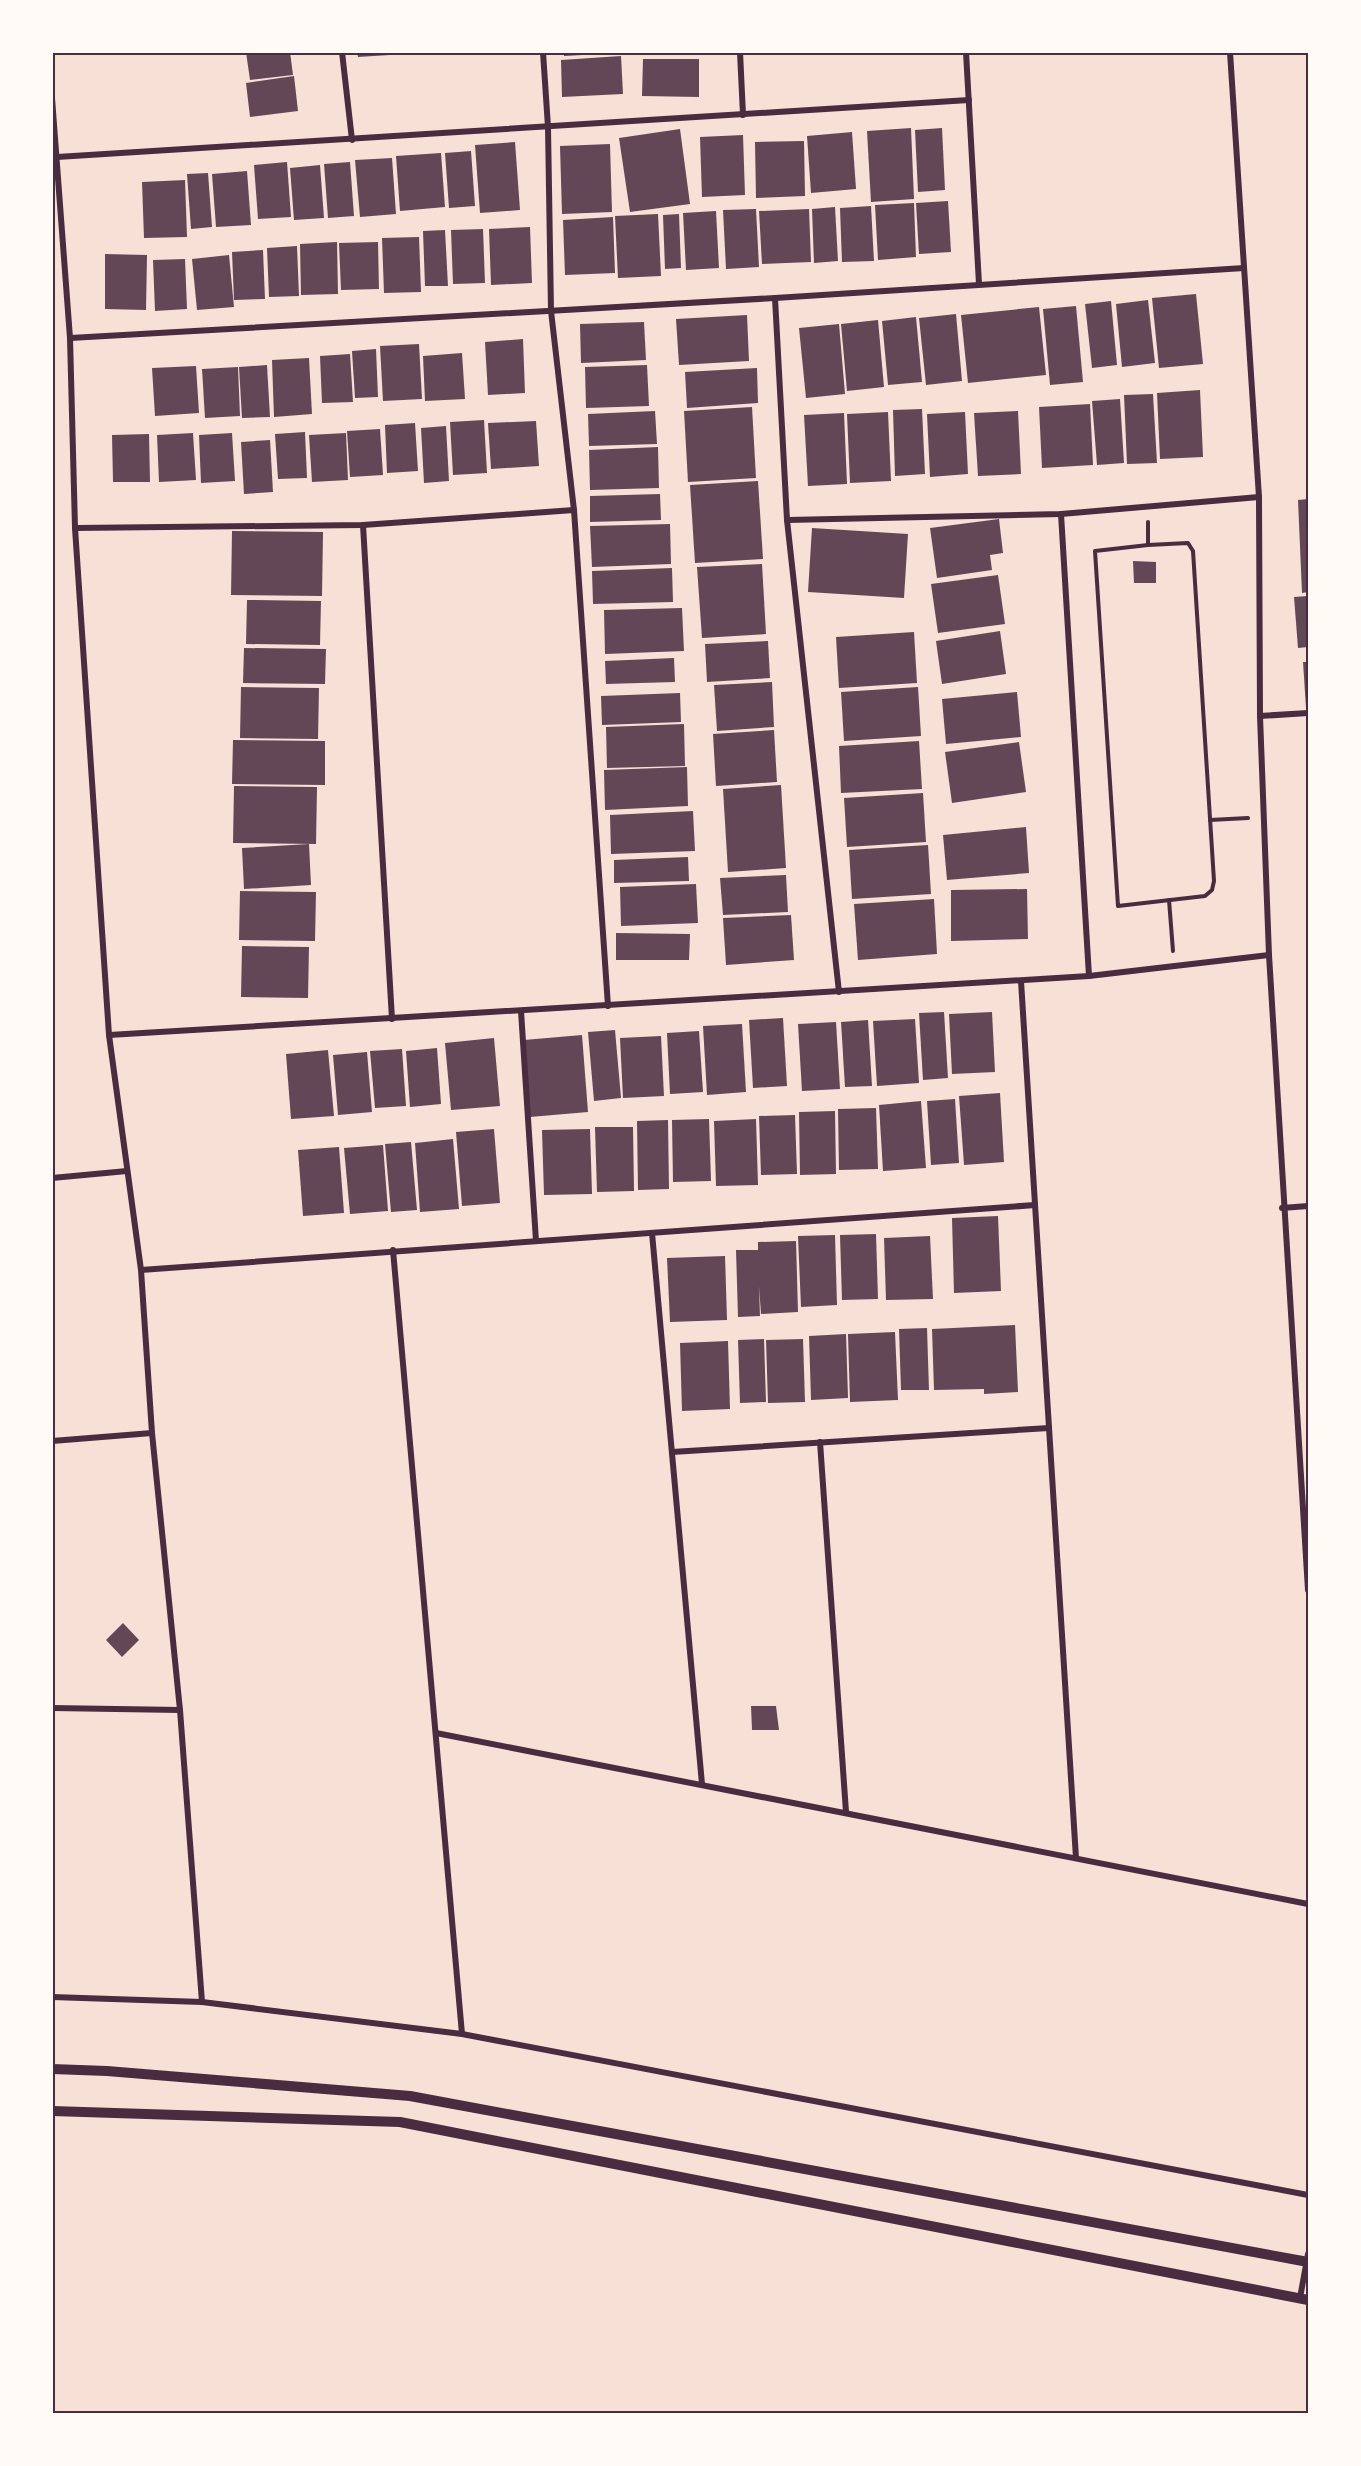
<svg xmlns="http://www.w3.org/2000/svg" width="1361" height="2466" font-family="'Times New Roman',serif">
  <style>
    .building { fill: #644757 }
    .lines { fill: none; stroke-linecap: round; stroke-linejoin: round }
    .path { stroke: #4a2c40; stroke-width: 4 }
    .minor { stroke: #4a2c40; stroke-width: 6 }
    .tertiary { stroke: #4a2c40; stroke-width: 10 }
    .neatline { fill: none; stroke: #4a2c40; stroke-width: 2 }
  </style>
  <rect width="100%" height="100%" fill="#f7e1d7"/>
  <g class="building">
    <path d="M246,52H290L293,75L250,80Z"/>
    <path d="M357,52H406V54L358,57Z"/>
    <path d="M564,52H601V54L564,56Z"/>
    <path d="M621,56L623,94L562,97L561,60Z"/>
    <path d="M643,59H699V97L642,96Z"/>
    <path d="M294,76L298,111L250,117L246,83Z"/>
    <path d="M911,128L914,199L871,202L867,131Z"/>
    <path d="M942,128L945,190L918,192L915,130Z"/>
    <path d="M680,129L690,204L630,212L619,138Z"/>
    <path d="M852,132L856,189L811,193L807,136Z"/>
    <path d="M743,135L745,195L702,197L700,137Z"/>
    <path d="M804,141L805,196L756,198L755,142Z"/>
    <path d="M515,142L520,210L480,213L475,145Z"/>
    <path d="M610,144L612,212L562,214L560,146Z"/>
    <path d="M471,151L475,206L449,208L445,153Z"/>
    <path d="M441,153L445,207L400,211L396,156Z"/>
    <path d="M392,158L396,214L360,217L355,160Z"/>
    <path d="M287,162L291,217L258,219L254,165Z"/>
    <path d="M350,162L354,216L328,218L324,164Z"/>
    <path d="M320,165L324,218L294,220L290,168Z"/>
    <path d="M247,171L251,225L216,227L212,174Z"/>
    <path d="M208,173L212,227L191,229L187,174Z"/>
    <path d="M185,180L187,237L144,238L142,182Z"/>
    <path d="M948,201L951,252L919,254L916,203Z"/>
    <path d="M914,203L916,257L878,260L875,205Z"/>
    <path d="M871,206L874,261L842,262L840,208Z"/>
    <path d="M835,207L838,261L814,263L812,209Z"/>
    <path d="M756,209L759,267L726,269L723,210Z"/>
    <path d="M809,209L811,262L762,264L759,211Z"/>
    <path d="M716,211L719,268L686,270L683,213Z"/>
    <path d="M658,214L661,276L618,278L615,216Z"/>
    <path d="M679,214L681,268L665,269L663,215Z"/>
    <path d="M613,217L615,273L565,275L563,220Z"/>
    <path d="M530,227L532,283L491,285L489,229Z"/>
    <path d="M483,229L485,283L453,284L451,230Z"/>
    <path d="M445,230L448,286H425L423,231Z"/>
    <path d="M419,237L421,292L384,293L382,238Z"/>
    <path d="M337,242L338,294L301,295L300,244Z"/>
    <path d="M378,242L379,289L341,290L339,243Z"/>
    <path d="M297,246L299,296L269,297L267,248Z"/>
    <path d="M263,250L265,299L234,300L232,252Z"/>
    <path d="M105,254L147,255L146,310L105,309Z"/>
    <path d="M229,255L234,307L197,310L192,259Z"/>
    <path d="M185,259L187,309L155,311L153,260Z"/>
    <path d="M1196,294L1203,364L1159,368L1152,298Z"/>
    <path d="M1148,300L1155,363L1122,367L1116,304Z"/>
    <path d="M1111,301L1117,365L1092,368L1085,304Z"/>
    <path d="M1076,306L1083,382L1050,385L1043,309Z"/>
    <path d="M1039,307L1046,375L968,383L961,315Z"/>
    <path d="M956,314L962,381L926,385L919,318Z"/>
    <path d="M747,315L749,361L679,365L676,319Z"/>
    <path d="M916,317L922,382L888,385L882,321Z"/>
    <path d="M878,320L884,387L847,391L841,324Z"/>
    <path d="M644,322L646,360L581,363L580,324Z"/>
    <path d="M839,324L845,394L806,398L799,328Z"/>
    <path d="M523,339L525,393L488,395L485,342Z"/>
    <path d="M419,344L422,399L383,401L380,346Z"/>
    <path d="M376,349L378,397L355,398L352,351Z"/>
    <path d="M462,353L465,399L425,401L423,356Z"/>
    <path d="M350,354L353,402L322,403L320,356Z"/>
    <path d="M309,358L312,414L274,417L272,360Z"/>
    <path d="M267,365L270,417L242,418L239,367Z"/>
    <path d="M647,365L649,406L586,408L585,367Z"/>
    <path d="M196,366L199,413L155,416L152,368Z"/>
    <path d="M238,367L240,416L205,418L202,369Z"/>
    <path d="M757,368L758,403L687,408L685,372Z"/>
    <path d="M1200,390L1203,457L1160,459L1157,393Z"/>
    <path d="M1153,394L1157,463L1127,464L1124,395Z"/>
    <path d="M1120,399L1124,463L1097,465L1092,401Z"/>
    <path d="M1090,404L1093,465L1042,468L1039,407Z"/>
    <path d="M752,407L756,478L688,482L684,411Z"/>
    <path d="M922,409L925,474L895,476L893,410Z"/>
    <path d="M655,411L657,444L589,446L588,414Z"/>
    <path d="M1018,411L1021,474L978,476L974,413Z"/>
    <path d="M888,412L891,481L850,483L847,414Z"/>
    <path d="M965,412L968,474L930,477L927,414Z"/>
    <path d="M844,413L847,484L808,486L804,415Z"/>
    <path d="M484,420L487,473L453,475L450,422Z"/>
    <path d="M536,421L539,466L491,469L488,423Z"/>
    <path d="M415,423L418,471L387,473L385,425Z"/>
    <path d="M446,426L449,481L424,483L421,428Z"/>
    <path d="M380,429L383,475L350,477L347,431Z"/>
    <path d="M305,432L307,478L278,479L275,434Z"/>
    <path d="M193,433L196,480L159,482L157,435Z"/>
    <path d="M232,433L235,481L201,483L199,435Z"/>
    <path d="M346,433L348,480L312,482L309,435Z"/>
    <path d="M149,434L150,482H113L112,435Z"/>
    <path d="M270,440L273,492L244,494L241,442Z"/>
    <path d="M658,447L659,488L590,490L589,450Z"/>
    <path d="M758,481L763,559L695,563L690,485Z"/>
    <path d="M660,494L661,520L590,522V496Z"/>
    <path d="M1308,499V592L1302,593L1298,500Z"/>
    <path d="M999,519L1003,553L990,555L992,570L937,578L930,528Z"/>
    <path d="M670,524L671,564L592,567L590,526Z"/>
    <path d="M812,528L908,534L904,598L808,592Z"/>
    <path d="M232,531L323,532L322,596L231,595Z"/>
    <path d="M1133,561L1156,562V583H1134Z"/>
    <path d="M762,564L766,634L702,638L697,567Z"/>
    <path d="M672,568L673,602L593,604L592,571Z"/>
    <path d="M998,575L1005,624L938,633L931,584Z"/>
    <path d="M1308,596V647L1298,648L1294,597Z"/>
    <path d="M247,600L321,601L320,645L246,644Z"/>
    <path d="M682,608L684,651L605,654L604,610Z"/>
    <path d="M1000,631L1006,674L942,684L936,641Z"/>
    <path d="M914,632L917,683L839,688L836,637Z"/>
    <path d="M768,641L770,678L707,682L705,644Z"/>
    <path d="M244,648L326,649L325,684L243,683Z"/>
    <path d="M674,658L675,682L606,684L605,661Z"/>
    <path d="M1303,662H1308V707L1306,708Z"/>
    <path d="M772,682L774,727L717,731L714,685Z"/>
    <path d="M241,687L319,688L318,739L240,738Z"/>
    <path d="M918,687L921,736L844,741L841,692Z"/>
    <path d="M1017,692L1021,737L946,744L942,699Z"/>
    <path d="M680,693L681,722L602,725L601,696Z"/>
    <path d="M684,724L685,766L607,768L606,727Z"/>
    <path d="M774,730L777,782L716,786L713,734Z"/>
    <path d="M233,740L325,741V785L232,784Z"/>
    <path d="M919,741L922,789L841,793L839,746Z"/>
    <path d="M1019,742L1026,792L952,803L945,752Z"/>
    <path d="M687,767L688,806L605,810L604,770Z"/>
    <path d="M781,785L786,868L728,872L723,789Z"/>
    <path d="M234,786L317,787L316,844L233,843Z"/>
    <path d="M923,793L926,842L847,847L844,798Z"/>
    <path d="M693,811L695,851L611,854L610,815Z"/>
    <path d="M1026,827L1029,873L947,880L943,835Z"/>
    <path d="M309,844L311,885L244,889L242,848Z"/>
    <path d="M928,845L931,894L852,899L849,850Z"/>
    <path d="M688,857L689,881L614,883V860Z"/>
    <path d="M786,875L788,912L723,915L720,878Z"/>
    <path d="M696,884L698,923L621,926L620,887Z"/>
    <path d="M1027,889L1028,939L951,941V890Z"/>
    <path d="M240,891L316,892L315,941L239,940Z"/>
    <path d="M934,899L937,954L858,960L854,904Z"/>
    <path d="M791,915L794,960L726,965L723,918Z"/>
    <path d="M616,933L690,934L689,960H616Z"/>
    <path d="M242,946L309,947L308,998L241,997Z"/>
    <path d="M944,1012L948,1078L923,1080L919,1013Z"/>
    <path d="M992,1012L995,1072L952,1074L949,1014Z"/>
    <path d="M783,1018L787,1086L753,1088L749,1020Z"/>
    <path d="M915,1019L919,1083L877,1086L873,1021Z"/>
    <path d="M868,1020L872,1086L845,1087L841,1022Z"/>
    <path d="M836,1022L840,1089L802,1091L798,1024Z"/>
    <path d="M742,1024L746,1092L707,1095L703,1026Z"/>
    <path d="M615,1030L621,1098L594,1101L588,1032Z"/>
    <path d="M699,1031L703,1092L670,1094L667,1033Z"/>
    <path d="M582,1035L588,1112L530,1117L524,1040Z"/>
    <path d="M661,1036L664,1096L623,1098L620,1038Z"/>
    <path d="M494,1038L500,1106L451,1110L445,1043Z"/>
    <path d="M437,1048L441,1104L410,1107L406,1051Z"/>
    <path d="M402,1049L406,1106L375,1108L370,1051Z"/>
    <path d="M328,1050L334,1116L291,1119L286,1054Z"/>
    <path d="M367,1052L372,1112L338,1115L333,1055Z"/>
    <path d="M1000,1093L1004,1162L964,1165L959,1096Z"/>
    <path d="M955,1099L959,1163L931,1165L927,1101Z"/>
    <path d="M921,1101L926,1168L883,1171L879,1105Z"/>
    <path d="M876,1108L878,1169L839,1170L838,1109Z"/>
    <path d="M835,1111L836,1174L800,1175L799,1112Z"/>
    <path d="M795,1115L797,1174L761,1175L759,1116Z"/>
    <path d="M709,1119L711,1181L673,1182L672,1120Z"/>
    <path d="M756,1119L758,1185L716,1186L714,1121Z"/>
    <path d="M668,1120L669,1189L638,1190L637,1121Z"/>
    <path d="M595,1127H633L634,1191L597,1192Z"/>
    <path d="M494,1129L500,1203L462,1206L456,1132Z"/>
    <path d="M590,1129L592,1194L544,1195L542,1130Z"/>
    <path d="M453,1139L459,1209L420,1212L415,1143Z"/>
    <path d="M411,1142L417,1210L391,1212L385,1144Z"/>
    <path d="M383,1145L388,1211L350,1214L344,1148Z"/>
    <path d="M339,1147L344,1213L303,1216L298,1150Z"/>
    <path d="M998,1216L1001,1291L954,1293L952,1218Z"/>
    <path d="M876,1234L878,1299L842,1300L840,1235Z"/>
    <path d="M835,1235L837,1305L801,1307L798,1236Z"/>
    <path d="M930,1236L933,1299L886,1300L884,1238Z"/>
    <path d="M796,1241L798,1312L761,1314L759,1286L760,1316L738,1317L736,1250H758V1242Z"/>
    <path d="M725,1256L727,1320L670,1322L667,1258Z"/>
    <path d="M1015,1325L1018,1392L984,1394V1389L934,1390L932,1329Z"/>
    <path d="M927,1328L929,1390H901L899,1329Z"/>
    <path d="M895,1332L898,1400L850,1402L848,1334Z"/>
    <path d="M846,1334L848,1398L811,1400L809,1336Z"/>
    <path d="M764,1339L766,1402L740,1403L738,1340Z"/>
    <path d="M803,1339L805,1402L768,1403L766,1340Z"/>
    <path d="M728,1341L730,1409L682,1411L680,1343Z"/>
    <path d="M123,1623L139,1640L122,1657L106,1640Z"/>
    <path d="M751,1706H776L779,1730H752Z"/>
  </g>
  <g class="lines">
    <g class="path">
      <path d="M1148,545L1095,551L1118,906L1205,896L1212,890L1214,881L1193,551L1188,543L1148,545V522"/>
      <path d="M1210,820L1248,818"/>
      <path d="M1169,900L1173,951"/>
    </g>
    <g class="minor">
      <path d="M342,52L352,140"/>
      <path d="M543,52L548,127L551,311L574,510L608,1006"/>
      <path d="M740,52L743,115"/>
      <path d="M966,52L979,284"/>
      <path d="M1230,52L1259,497L1260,716L1269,955L1308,1590"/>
      <path d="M52,98L70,338L75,528L109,1035L141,1270L152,1433L180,1710L202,2002"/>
      <path d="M57,157L969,100"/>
      <path d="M775,298L787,520L839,992"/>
      <path d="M70,338L775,298L1244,268"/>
      <path d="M1061,514L1089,976"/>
      <path d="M787,520L1061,514L1259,497"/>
      <path d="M363,525L392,1019"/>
      <path d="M75,528L363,525L574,510"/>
      <path d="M1260,716L1308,713"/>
      <path d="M1021,981L1076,1858"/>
      <path d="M521,1011L536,1241"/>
      <path d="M109,1035L1089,976L1269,955"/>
      <path d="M52,1178L127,1171"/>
      <path d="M1282,1208L1308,1206"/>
      <path d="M652,1233L702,1784"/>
      <path d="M393,1250L462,2034"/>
      <path d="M141,1270L1035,1205"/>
      <path d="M52,1441L152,1433"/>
      <path d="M820,1442L846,1812"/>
      <path d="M672,1452L1049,1428"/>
      <path d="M52,1708L180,1710"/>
      <path d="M436,1733L1308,1904"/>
      <path d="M52,1997L202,2002L462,2034L1308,2195"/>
      <path d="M1300,2298L1308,2254"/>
    </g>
    <g class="tertiary">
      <path d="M52,2069L107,2071L410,2096L1308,2262"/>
      <path d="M52,2111L400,2122L1308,2300"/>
    </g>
  </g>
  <rect width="1361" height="2466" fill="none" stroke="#fffaf5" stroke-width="108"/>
  <rect x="54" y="54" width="1253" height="2358" class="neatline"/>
</svg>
